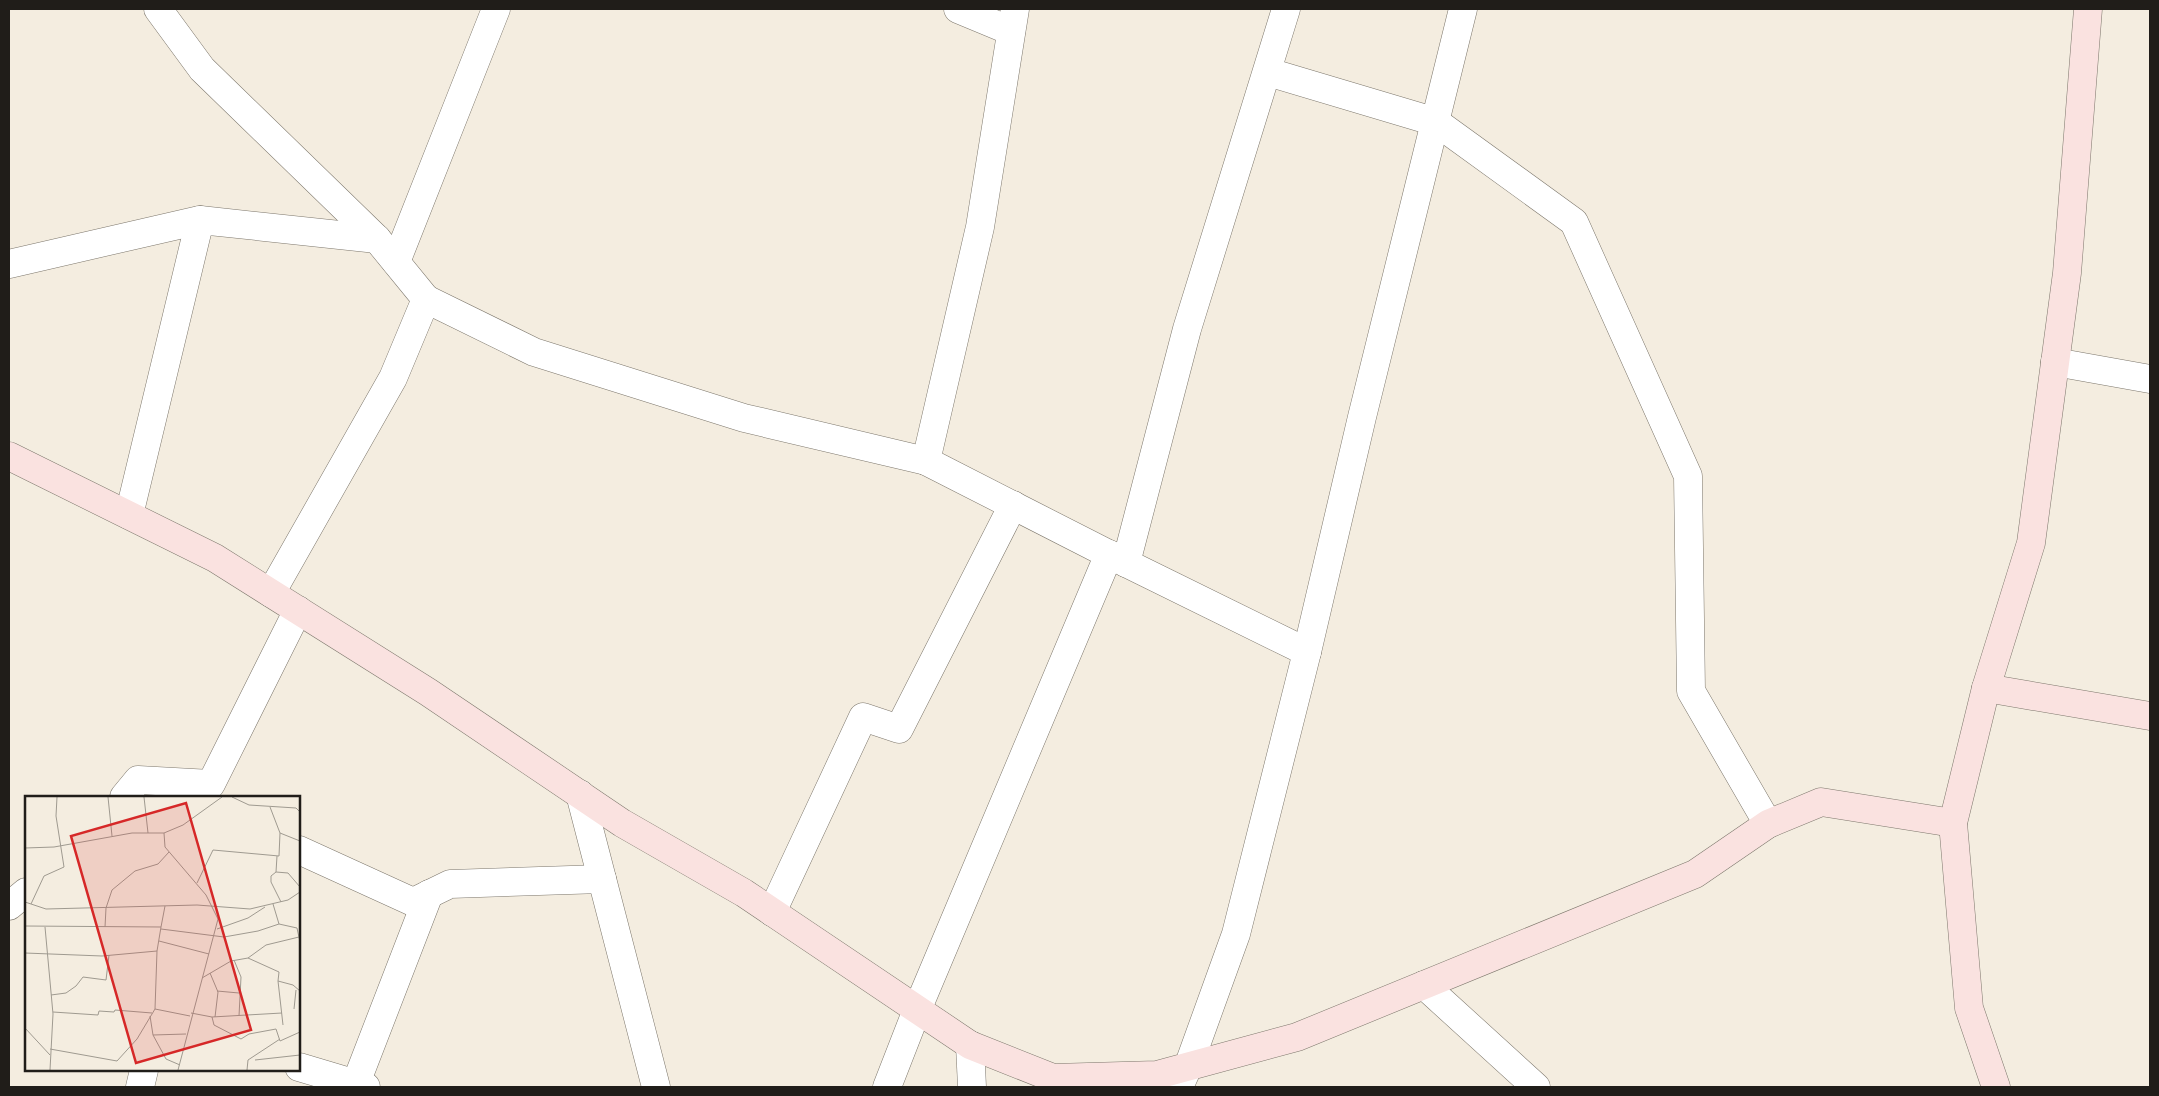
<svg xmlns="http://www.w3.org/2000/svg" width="2159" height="1096" font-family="'Archivo Narrow',sans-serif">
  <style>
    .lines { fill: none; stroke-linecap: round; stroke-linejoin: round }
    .street-casing { stroke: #7d776c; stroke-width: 29 }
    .secondary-casing { stroke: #7d776c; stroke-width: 29 }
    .street { stroke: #fff; stroke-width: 28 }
    .secondary { stroke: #fae2e0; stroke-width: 28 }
    .inset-road { fill: none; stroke: #9f9a90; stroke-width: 1 }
    .view { fill: #d62828; fill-opacity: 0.15; stroke: #d62828; stroke-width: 2.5 }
    .inset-edge { fill: none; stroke: #201d19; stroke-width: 2.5 }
  </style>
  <rect width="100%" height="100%" fill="#f4ede0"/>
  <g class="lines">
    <g class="street-casing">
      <g id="street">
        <path d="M158,9L202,69L377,239L426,299"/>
        <path d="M958,9L1011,31"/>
        <path d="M1015,9L980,227L926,461L1126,563"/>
        <path d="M1286,9L1187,329L1126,563L1307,652"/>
        <path d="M1268,72L1436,122L1574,222L1688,476L1691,691L1768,824"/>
        <path d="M396,262L496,9"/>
        <path d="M9,264L200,220"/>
        <path d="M2055,362L2150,379"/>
        <path d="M129,515L200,220L377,239"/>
        <path d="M271,593L393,378L426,299L534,352L744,418L926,461"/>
        <path d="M580,794L656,1087"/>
        <path d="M124,797L138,780L211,784L298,610"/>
        <path d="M299,850L413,902L450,884L602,879"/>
        <path d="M9,906L26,892"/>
        <path d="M772,912L863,717L899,729L1013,505"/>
        <path d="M1424,985L1536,1087"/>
        <path d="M970,1045L972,1087"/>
        <path d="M299,1067L366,1087"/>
        <path d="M356,1083L429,894"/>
        <path d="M140,1087L144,1070"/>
        <path d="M887,1087L917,1010L1109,554"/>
        <path d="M1179,1087L1188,1067L1236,934L1307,652L1362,417L1463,9"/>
      </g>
    </g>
    <g class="secondary-casing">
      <g id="secondary">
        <path d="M9,456L215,558L428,692L622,823L744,893L970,1045L1053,1078L1157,1075L1297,1037L1695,874L1768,824L1821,802L1953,823"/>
        <path d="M1986,688L2150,716"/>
        <path d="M1996,1087L1969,1008L1953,823L1986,688L2031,543L2067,273L2088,9"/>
      </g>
    </g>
    <use href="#street" class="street"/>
    <use href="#secondary" class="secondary"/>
  </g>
  <g transform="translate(25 796)">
    <rect width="275" height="275" fill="#f4ede0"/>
    <path class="inset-road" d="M83,1L87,40M119,1L123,37M207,1L224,9L271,12L275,16M245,11L255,37L275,45M139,37L140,51L181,99L193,123L153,274M0,52L29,51L107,37H139L158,29L197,1M252,60L251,76L263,77L275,91M251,76L246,80V86L256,106M172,87L188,54L254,60L255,37M0,106L21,113L172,109L225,113L263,104L275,96M6,108L19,80L39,71L31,20L32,1M248,108L254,128L272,132L275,146M0,130L136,131L140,110M20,131L28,218L25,274M80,131L81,112L87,94L110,75L133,68L144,56M136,133L199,141L233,135L254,128M192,133L223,122L240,111M134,145L184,158M132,155L130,213L165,220M0,157L77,160L132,155L136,131M223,162L254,176L253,185L268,189L275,195M209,164L216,181L214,220M185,177L193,196L190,221M177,182L206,165L223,162L241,149L274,141M253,185L258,229M192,195L214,197M26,199L41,197L51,190L58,181L81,184L84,159M269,213L271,194M28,216L73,219L74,215L89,216L90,214L127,217M166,217L187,221L189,229L216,243L224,238L251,233L255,245L275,236M125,220L128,239L161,238M187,221L257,217M0,232L25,259M128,239L141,263L155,269M25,253L92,265L112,243L130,213M230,264L275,259M222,274L223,264L255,243"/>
    <path class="view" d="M161,7L226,234L111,267L46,40Z"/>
    <rect width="275" height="275" class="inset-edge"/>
  </g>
  <rect width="2159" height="1096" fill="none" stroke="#201d19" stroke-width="20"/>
</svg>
